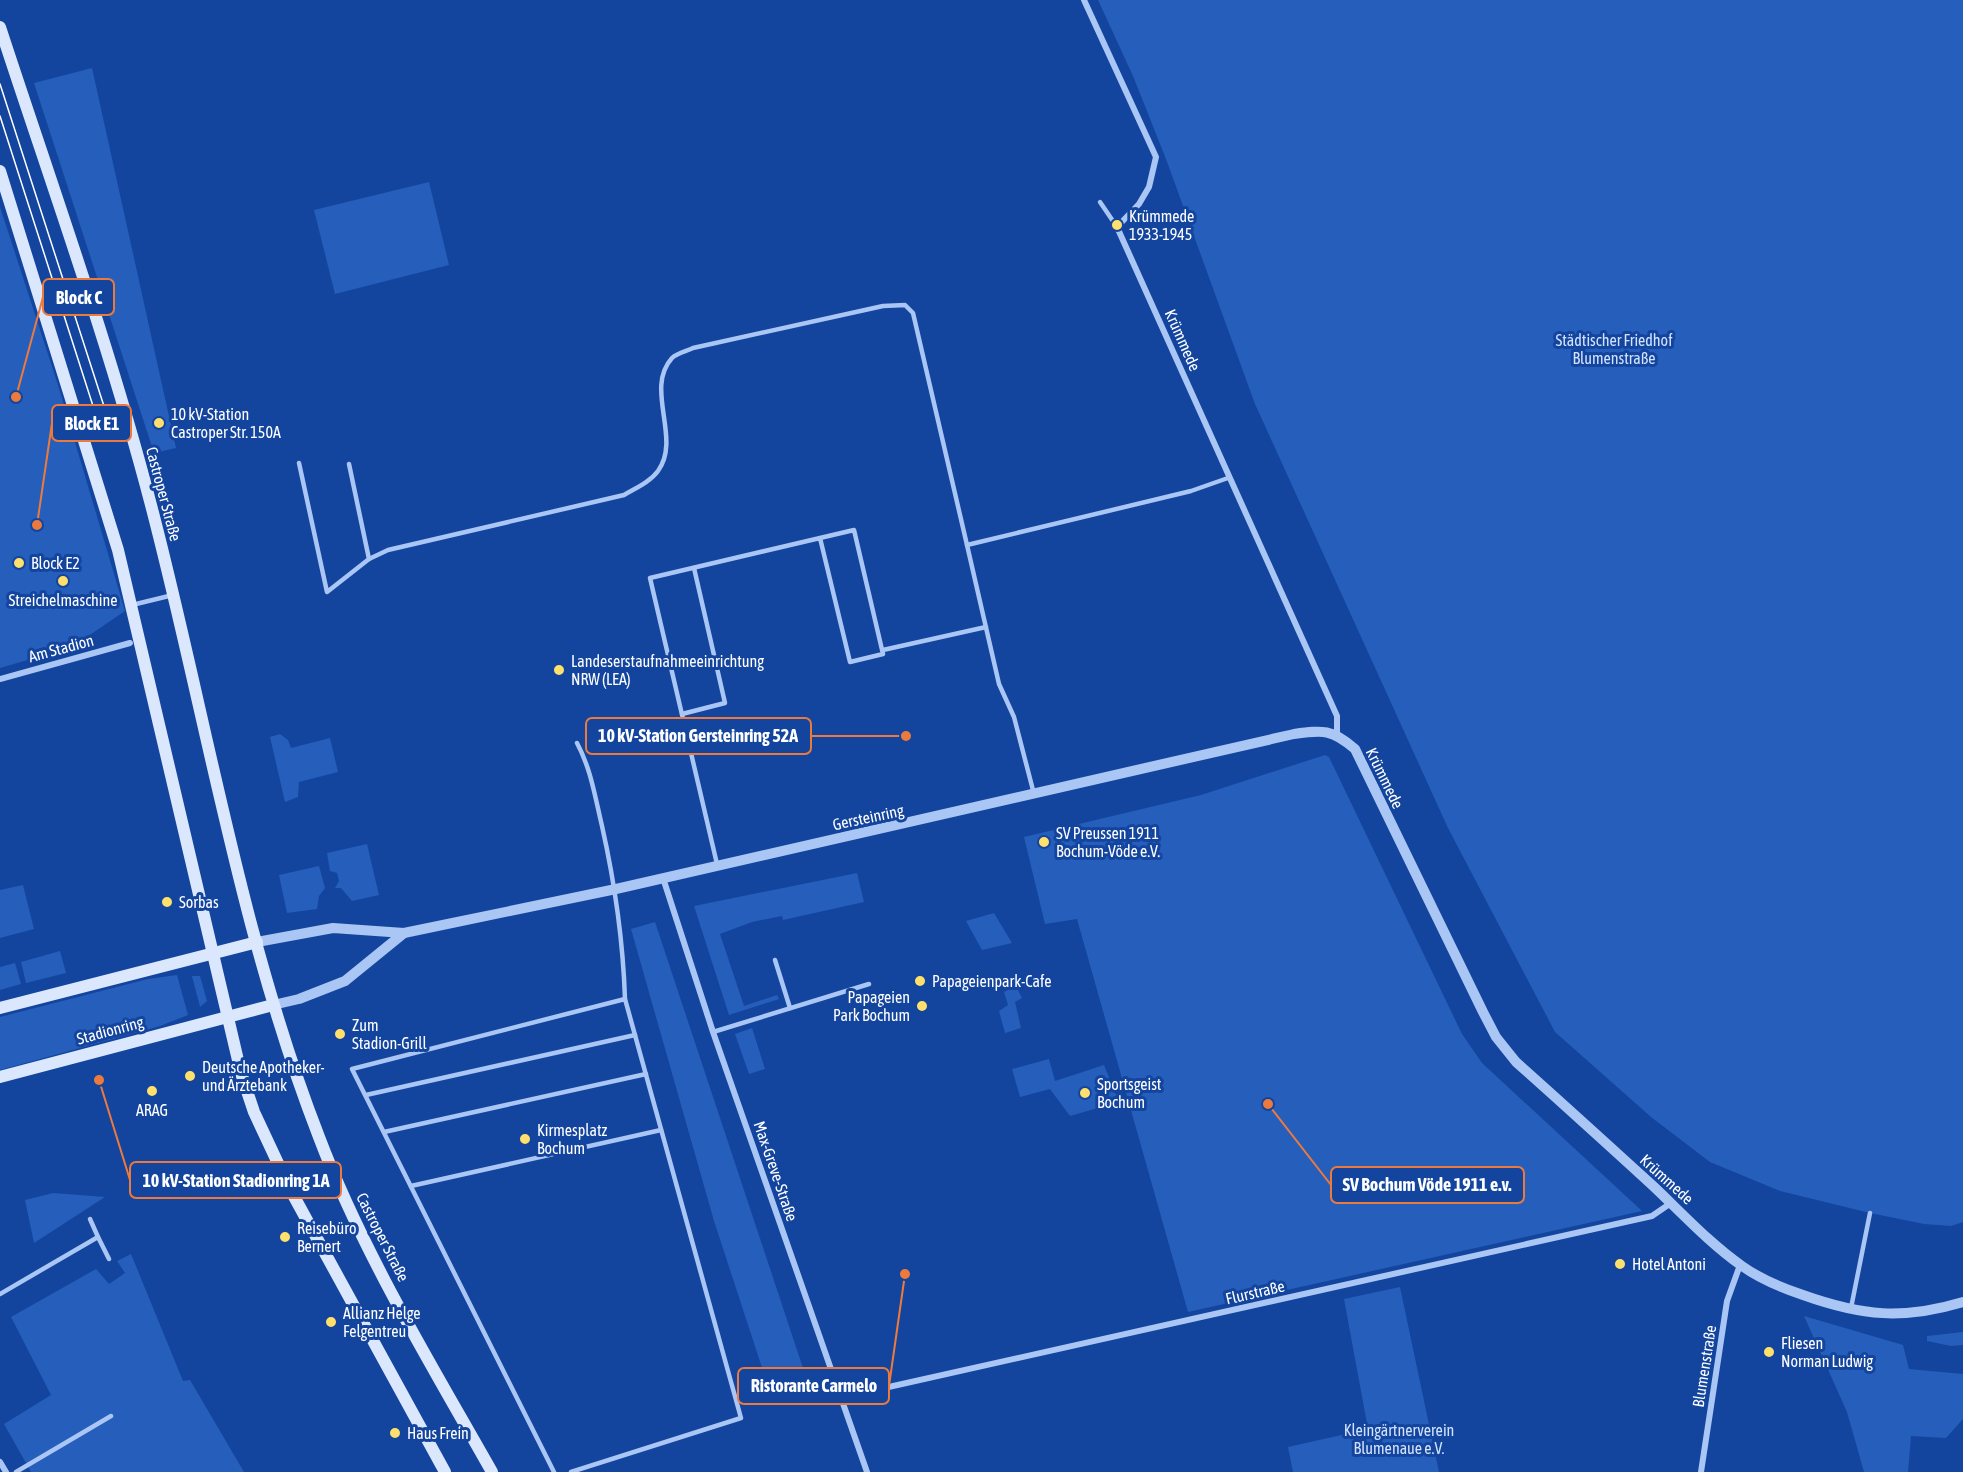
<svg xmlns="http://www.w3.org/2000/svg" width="1963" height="1472" font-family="'Asap Condensed',sans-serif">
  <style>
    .green { fill: #265ebc }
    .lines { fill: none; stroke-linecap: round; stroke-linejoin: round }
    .service { stroke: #aac6f4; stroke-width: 4.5 }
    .minor { stroke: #aac6f4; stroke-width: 6 }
    .tertiary { stroke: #aac6f4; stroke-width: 10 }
    .secondary { stroke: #dae7fd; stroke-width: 12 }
    .tram { stroke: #fff; stroke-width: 1.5 }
    .poi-dot { fill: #ffe06d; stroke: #13459e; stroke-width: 2 }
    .labels { text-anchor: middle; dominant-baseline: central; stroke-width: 6; stroke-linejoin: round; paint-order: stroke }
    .poi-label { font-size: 16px; fill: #fff; stroke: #13459e; text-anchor: start }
    .street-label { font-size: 16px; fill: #fff; stroke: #13459e }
    .park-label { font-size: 16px; fill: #d3e3fe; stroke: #13459e }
    .leader { fill: none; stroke: #ed7a3d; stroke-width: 2 }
    .callout-dot { fill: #ed7a3d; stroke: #13459e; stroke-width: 2 }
    .callout { fill: #13459e; stroke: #ed7a3d; stroke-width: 2 }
    .callout-label { font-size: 18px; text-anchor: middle; font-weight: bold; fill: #fff }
  </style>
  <rect width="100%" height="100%" fill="#13459e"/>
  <g class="green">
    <path d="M1098,0H1963V1222L1951,1226L1924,1224L1870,1213L1780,1191L1710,1162L1651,1117L1555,1032L1448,828L1255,404L1166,159L1133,76Z"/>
    <path d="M92,68L176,448L154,453L34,83Z"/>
    <path d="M429,182L449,265L335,294L314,210Z"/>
    <path d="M0,207L58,385L125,611L72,647L0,668Z"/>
    <path d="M280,734L288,740L291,748L330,738L338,772L299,782L298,797L285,802L270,737Z"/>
    <path d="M1325,755L1329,757L1462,1034L1482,1063L1642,1211L1188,1312L1077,919L1045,924L1024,837L1201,795Z"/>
    <path d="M367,844L379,895L352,901L341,888H335L339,881L337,873L330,871L327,853Z"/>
    <path d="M319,866L325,888L319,896L317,909L287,913L279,875Z"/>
    <path d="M857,873L864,902L783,920L782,916L752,922L720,934L744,1006L777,995L779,999L729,1015L694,906Z"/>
    <path d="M23,885L34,929L0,938V890Z"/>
    <path d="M994,913L1012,943L982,950L966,921Z"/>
    <path d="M655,922L804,1371L767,1383L714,1221L631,929Z"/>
    <path d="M60,951L66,973L26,983L21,962Z"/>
    <path d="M15,963L21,984L0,990V967Z"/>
    <path d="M177,975L188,1015L160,1026L0,1070V1017L148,979Z"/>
    <path d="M192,976H200L207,1001L200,1007Z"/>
    <path d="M1016,986L1022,998L1015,1002L1021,1028L1005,1033L999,1011L1008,1005L1004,992Z"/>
    <path d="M752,1028L765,1069L749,1074L735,1034Z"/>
    <path d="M1049,1059L1055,1081L1104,1065L1119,1102L1070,1116L1050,1089L1020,1097L1012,1069Z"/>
    <path d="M53,1193L105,1197L34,1243L25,1200Z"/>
    <path d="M131,1254L183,1381L190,1380L244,1472H31L4,1424L51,1395L11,1317L96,1269L109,1284L125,1273L117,1261Z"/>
    <path d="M1400,1287L1439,1472H1293L1288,1447L1368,1429L1344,1299Z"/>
    <path d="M1804,1316L1903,1345L1909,1369L1963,1374V1419L1946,1438L1911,1436L1908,1472H1864L1847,1412Z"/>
    <path d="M1963,1332V1345L1951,1346L1927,1341V1336Z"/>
  </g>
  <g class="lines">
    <g class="service">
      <path d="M1100,202L1117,227"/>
      <path d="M299,463L327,592L369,559L388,550L624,495C636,488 650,482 658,471C682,438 644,389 672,358C677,353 687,351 693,348L883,306L905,305L913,313L967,545L1191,491L1228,478"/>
      <path d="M349,464L369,559"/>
      <path d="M967,545L999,684L1014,717L1034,794"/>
      <path d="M132,605L173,595"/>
      <path d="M883,650L986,627"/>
      <path d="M682,714L725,703L694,568"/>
      <path d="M577,743C591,769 595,797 602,826C615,884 623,940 625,999"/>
      <path d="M717,864L650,578L820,538L850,662L883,654L854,530L820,538"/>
      <path d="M775,960L790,1008"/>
      <path d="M713,1032L869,984"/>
      <path d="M366,1095L635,1035"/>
      <path d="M384,1132L646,1074"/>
      <path d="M411,1186L661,1130"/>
      <path d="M90,1219L98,1237"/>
      <path d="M0,1294L98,1237L109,1259"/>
      <path d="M1851,1308L1870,1213"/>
      <path d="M16,1472L111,1416"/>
      <path d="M554,1472L352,1069L625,999L741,1418L571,1472"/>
    </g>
    <g class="minor">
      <path d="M1084,0L1156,157L1149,187L1139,204L1117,227L1337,716V733"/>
      <path d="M0,679L130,643"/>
      <path d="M663,878L713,1032L867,1472"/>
      <path d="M841,1401L853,1395L1652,1216L1671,1203"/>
      <path d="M0,1462L6,1472"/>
      <path d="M1701,1472L1727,1301L1740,1265"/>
    </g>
    <g class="tertiary">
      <path d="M257,942L333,928L404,933L616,889L1294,734C1323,730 1332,729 1355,749L1483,1012L1496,1037L1516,1062C1561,1102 1606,1143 1651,1184C1680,1211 1709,1243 1742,1266C1760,1279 1782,1288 1803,1295C1862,1316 1903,1320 1963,1302"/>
      <path d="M273,1005L299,999L345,981L404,933"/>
    </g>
    <g class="secondary">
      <path d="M0,27C52,186 109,344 151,505C206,715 240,934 319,1137C363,1253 431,1364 492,1472"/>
      <path d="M0,171L118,550L241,1073L254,1112L291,1191L445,1472"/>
      <path d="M0,1008L257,942"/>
      <path d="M0,1077L273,1005"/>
    </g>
    <g class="tram">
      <path d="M0,84L112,431"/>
      <path d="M0,116L102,434"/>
    </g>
  </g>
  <g class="poi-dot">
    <circle cx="1117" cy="225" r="6"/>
    <circle cx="159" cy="423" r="6"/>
    <circle cx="19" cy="563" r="6"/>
    <circle cx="63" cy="581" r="6"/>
    <circle cx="559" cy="670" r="6"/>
    <circle cx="1044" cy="842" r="6"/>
    <circle cx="167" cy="902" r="6"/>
    <circle cx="920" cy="981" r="6"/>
    <circle cx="922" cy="1006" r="6"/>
    <circle cx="340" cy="1034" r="6"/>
    <circle cx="190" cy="1076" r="6"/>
    <circle cx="152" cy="1091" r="6"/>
    <circle cx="1085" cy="1093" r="6"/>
    <circle cx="525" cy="1139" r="6"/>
    <circle cx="285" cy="1237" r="6"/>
    <circle cx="1620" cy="1264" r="6"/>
    <circle cx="331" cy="1322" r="6"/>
    <circle cx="1769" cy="1352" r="6"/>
    <circle cx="395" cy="1433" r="6"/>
  </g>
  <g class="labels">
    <g class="poi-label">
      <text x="1129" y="216">Krümmede<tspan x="1129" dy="18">1933-1945</tspan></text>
      <text x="171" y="414">10 kV-Station<tspan x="171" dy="18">Castroper Str. 150A</tspan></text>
      <text x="31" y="563">Block E2</text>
      <text x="63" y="600" text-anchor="middle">Streichelmaschine</text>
      <text x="571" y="661">Landeserstaufnahmeeinrichtung<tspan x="571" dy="18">NRW (LEA)</tspan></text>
      <text x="1056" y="833">SV Preussen 1911<tspan x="1056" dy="18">Bochum-Vöde e.V.</tspan></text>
      <text x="179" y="902">Sorbas</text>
      <text x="932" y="981">Papageienpark-Cafe</text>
      <text x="910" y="997" text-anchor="end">Papageien<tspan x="910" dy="18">Park Bochum</tspan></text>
      <text x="352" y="1025">Zum<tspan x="352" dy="18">Stadion-Grill</tspan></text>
      <text x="202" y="1067">Deutsche Apotheker-<tspan x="202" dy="18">und Ärztebank</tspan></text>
      <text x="1097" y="1084">Sportsgeist<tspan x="1097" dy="18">Bochum</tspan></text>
      <text x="152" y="1110" text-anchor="middle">ARAG</text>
      <text x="537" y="1130">Kirmesplatz<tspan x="537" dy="18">Bochum</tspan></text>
      <text x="297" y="1228">Reisebüro<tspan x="297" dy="18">Bernert</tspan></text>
      <text x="1632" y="1264">Hotel Antoni</text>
      <text x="343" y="1313">Allianz Helge<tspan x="343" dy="18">Felgentreu</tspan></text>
      <text x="1781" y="1343">Fliesen<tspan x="1781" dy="18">Norman Ludwig</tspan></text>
      <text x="407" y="1433">Haus Frein</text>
    </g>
    <g class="street-label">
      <text transform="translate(1183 340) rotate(66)">Krümmede</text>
      <text transform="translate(164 494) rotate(75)">Castroper Straße</text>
      <text transform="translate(61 648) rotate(-15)">Am Stadion</text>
      <text transform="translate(1385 778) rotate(64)">Krümmede</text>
      <text transform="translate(868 817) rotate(-12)">Gersteinring</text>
      <text transform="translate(110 1030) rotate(-15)">Stadionring</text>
      <text transform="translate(776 1171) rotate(71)">Max-Greve-Straße</text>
      <text transform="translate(1667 1179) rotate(42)">Krümmede</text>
      <text transform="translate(383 1237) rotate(63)">Castroper Straße</text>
      <text transform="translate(1255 1292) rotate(-13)">Flurstraße</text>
      <text transform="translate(1704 1366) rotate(-81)">Blumenstraße</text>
    </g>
    <g class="park-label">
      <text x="1614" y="340">Städtischer Friedhof<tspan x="1614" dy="18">Blumenstraße</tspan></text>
      <text x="1399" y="1430">Kleingärtnerverein<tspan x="1399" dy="18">Blumenaue e.V.</tspan></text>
    </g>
  </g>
  <path class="leader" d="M16 397L43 297M37 525L52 423M906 736L811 736M99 1080L130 1180M1268 1104L1331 1185M905 1274L889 1386"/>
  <g class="callout-dot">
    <circle cx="16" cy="397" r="6"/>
    <circle cx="37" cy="525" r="6"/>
    <circle cx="906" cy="736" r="6"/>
    <circle cx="99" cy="1080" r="6"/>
    <circle cx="1268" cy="1104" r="6"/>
    <circle cx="905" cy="1274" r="6"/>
  </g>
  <g class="callout">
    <rect x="43" y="279" width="71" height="36" rx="6"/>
    <rect x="52" y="405" width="79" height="36" rx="6"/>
    <rect x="586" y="718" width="225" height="36" rx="6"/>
    <rect x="130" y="1162" width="211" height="36" rx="6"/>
    <rect x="1331" y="1167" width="193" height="36" rx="6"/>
    <rect x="738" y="1368" width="151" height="36" rx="6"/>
  </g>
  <g class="callout-label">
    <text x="79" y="304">Block C</text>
    <text x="92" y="430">Block E1</text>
    <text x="698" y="742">10 kV-Station Gersteinring 52A</text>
    <text x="236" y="1187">10 kV-Station Stadionring 1A</text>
    <text x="1427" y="1191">SV Bochum Vöde 1911 e.v.</text>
    <text x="814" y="1392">Ristorante Carmelo</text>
  </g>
</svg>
